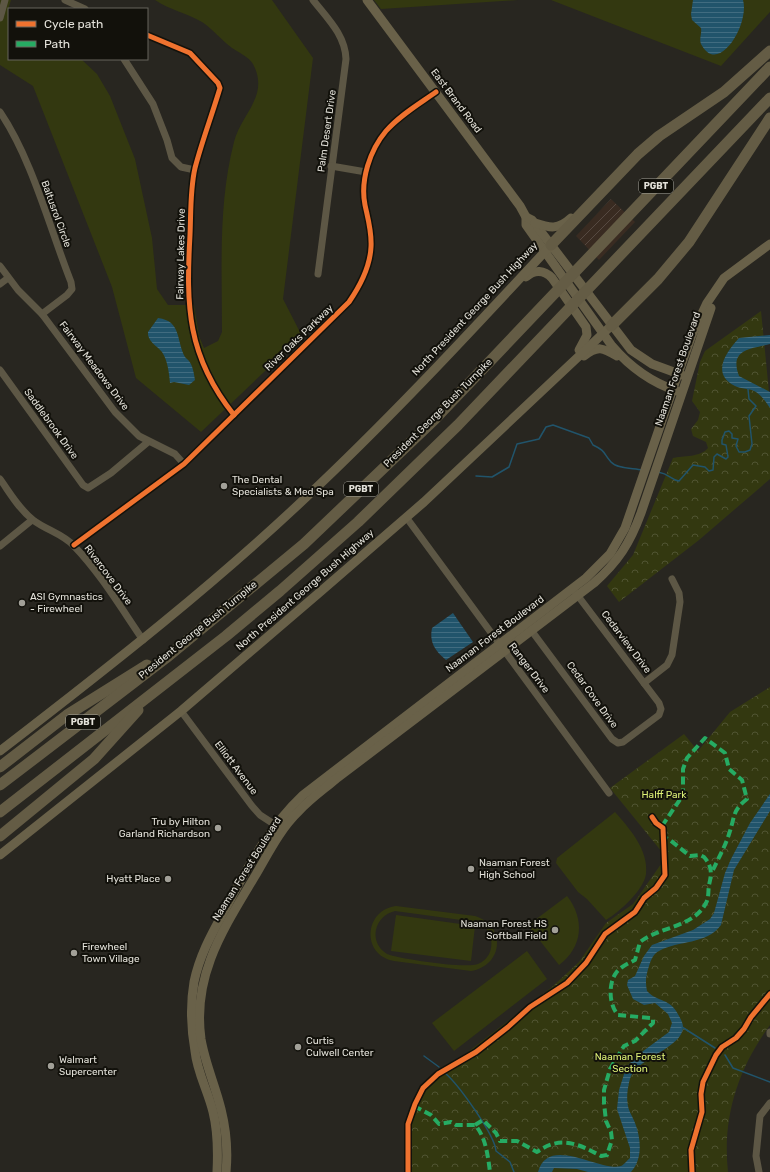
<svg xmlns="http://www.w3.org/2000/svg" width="770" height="1172" font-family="Rubik,sans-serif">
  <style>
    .industrial { fill: url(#industrial-furrows) }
    .grass { fill: #333810; fill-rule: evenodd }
    .forest { fill: url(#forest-crowns) }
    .water { fill: url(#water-rules) }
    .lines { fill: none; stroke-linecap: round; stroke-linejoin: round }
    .stream { stroke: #21546b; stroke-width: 1.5 }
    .minor { stroke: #5d5745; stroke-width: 7 }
    .major { stroke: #696149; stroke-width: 9 }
    .highway { stroke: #645c45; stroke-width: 11 }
    .quiet { stroke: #26ab63; stroke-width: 4; stroke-dasharray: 8 4; stroke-linecap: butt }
    .cycleway-casing { stroke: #12110b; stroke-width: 8 }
    .cycleway { stroke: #ef722f; stroke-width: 5 }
    .poi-dot { fill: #a2a098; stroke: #12110b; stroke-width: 1.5 }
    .labels { text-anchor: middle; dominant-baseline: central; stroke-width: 4; stroke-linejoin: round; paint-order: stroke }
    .shield { fill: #12110b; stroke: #a4a39b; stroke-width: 1 }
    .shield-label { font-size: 9px; font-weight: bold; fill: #e3e1d9 }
    .street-label { font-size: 10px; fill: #e3e1d9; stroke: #12110b }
    .poi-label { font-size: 10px; fill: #e3e1d9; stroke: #12110b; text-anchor: start }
    .park-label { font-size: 10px; fill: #ddf076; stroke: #12110b }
  </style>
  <defs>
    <pattern id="industrial-furrows" width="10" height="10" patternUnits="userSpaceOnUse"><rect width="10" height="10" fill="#392b21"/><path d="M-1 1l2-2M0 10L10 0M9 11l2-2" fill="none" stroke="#564941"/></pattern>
    <pattern id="forest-crowns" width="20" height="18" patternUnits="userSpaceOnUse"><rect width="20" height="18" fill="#333810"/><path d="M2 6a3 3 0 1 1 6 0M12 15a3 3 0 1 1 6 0" fill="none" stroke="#505432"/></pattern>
    <pattern id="water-rules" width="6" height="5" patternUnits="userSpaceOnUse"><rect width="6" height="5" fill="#21546b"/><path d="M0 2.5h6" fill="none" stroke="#416c80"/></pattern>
  </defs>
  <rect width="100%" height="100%" fill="#282620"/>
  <path class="industrial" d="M611,199L635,222L599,260L576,236Z"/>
  <g class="grass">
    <path d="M0,0H11L8,10L9,59H81L97,74L110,96L135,159L152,238L157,289L168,305H194L199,336L204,348L218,341L222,332C222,269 218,204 234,142C241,114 270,96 253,64C249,57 238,52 232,48C221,40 213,29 202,22C187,13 170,10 155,0H272L313,58L283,299L302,336L201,432L136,378L112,287L33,86L0,65Z"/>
    <path d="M374,0H518L381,9Z"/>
    <path d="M551,0H770V12L721,66Z"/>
    <path d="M615,812C629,828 649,850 646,874C644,890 619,912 606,920L587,899L578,892L556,863L557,858Z"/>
    <path d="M567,896C585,919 583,947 559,965L530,928L531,923Z"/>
    <path d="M396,906L475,916C507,926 503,966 471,971L394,961C361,955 364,910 396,906ZM395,911L476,922C484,925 490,930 491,939C493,950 488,960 478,964C467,969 399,959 387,954C368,942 374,916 395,911Z"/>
    <path d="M396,915L475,926L471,961L391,951Z"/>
    <path d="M527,951L547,979L454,1051L432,1023Z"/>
  </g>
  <g class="forest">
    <path d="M761,311L770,402V479L699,540L619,602L607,586L633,555L673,458C683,456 701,457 708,448L706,442L693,436L691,429L698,420L700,412L692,401L700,362L705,351Z"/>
    <path d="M770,687V1025C738,1069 722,1117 728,1172H406C406,1146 403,1106 423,1085C430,1077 440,1070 449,1063L451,1065L552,987L579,962L606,923L633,904L666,857L610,788L684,734L698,751L730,712Z"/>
  </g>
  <g class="water">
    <path d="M693,0H743C750,24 718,77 701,44C699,39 702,33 701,28L692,20L691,14Z"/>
    <path d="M158,318C182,321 176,341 185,357C186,358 188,360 189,361C193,366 194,374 195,380L189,385L174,382L170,383C169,373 168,361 162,352C157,346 147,341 148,332Z"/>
    <path d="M770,335V344C750,349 729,349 739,376L770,392V408C766,402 762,396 756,392C750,388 741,389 735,386C710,374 727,351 739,338Z"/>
    <path d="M453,613L473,642L446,660C435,651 429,642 432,628Z"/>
    <path d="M770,794V811L734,870L721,925C706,945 679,940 659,951C653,954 651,960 649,966C646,975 645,982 647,991C658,1003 670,997 679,1016C681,1020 683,1023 683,1027C683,1047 639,1058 631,1076C628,1084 626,1098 628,1106C629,1112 633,1117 635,1123C641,1138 643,1159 631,1172H588L577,1169L554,1168L552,1172H538C548,1134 600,1172 621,1166C624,1165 627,1160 630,1158V1148L617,1109L619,1090L626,1068L635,1057L669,1032L672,1023L668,1014L655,1003L644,1005L633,999L627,985L628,980L635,976L644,956L652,945L693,930L710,919L714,913L725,873L731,859L750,823Z"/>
  </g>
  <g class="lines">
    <g class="stream">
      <path d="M658,472C670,474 671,480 679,481L693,465L705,467L709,471L713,470L714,457L717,454L726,459L728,457L726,445L722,444V440L725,432L729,431L732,434V438L738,439L736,446L739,452H745L750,450L752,444L749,416L756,406L749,399L748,389"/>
      <path d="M476,476L492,477L509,467L517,444L539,439L546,427L553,425L589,438L593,445C606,451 603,453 611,462C617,469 634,468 642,470"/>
      <path d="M682,1027L715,1048"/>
      <path d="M725,1055L733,1068L770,1082"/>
      <path d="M424,1056L439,1067"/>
      <path d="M445,1073C458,1084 495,1135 496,1151L510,1162L514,1172"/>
    </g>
    <g class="minor">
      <path d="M65,0L85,9"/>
      <path d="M313,0C328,19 345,35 346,59L318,274"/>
      <path d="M0,18L5,0"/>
      <path d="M147,35L190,53L218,83L220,88C212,115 202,141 195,168C190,190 191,213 190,235C186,306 187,356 234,415"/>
      <path d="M124,59L153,104L167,140L172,158L181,167L195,170"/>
      <path d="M0,112C32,159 50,229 71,282L72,289L67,295L42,314"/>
      <path d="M331,166L366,172"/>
      <path d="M0,266L18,290L42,314L115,412L139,436L175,454L184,464"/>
      <path d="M0,284L8,278"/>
      <path d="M0,370L83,485L88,488L111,473L148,442"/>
      <path d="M0,479C10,493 19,509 33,520C46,530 63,534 74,546C101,574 121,608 143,640"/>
      <path d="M406,517L609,793"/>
      <path d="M74,545L184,464L349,302C360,286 370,267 371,247C372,232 368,219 365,205C360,180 370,150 386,131C400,115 419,104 436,92"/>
      <path d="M0,546L32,520"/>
      <path d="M531,630L612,739L618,743L623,742L659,715L661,709L659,703L575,592"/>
      <path d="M644,683L667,665L672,655L680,602L679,593L672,579"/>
      <path d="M181,711L252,806L260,815L280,828"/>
      <path d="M770,1032V1034"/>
      <path d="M759,1172L756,1156L760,1116L770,1103"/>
    </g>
    <g class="major">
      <path d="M367,0L520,206L526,217V225L612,346C630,367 650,382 677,391"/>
      <path d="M526,217L532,220L631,350L652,364L682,375"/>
      <path d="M535,223C550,228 558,230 571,218"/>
      <path d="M526,277C535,269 544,270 552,278L586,327L587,335L579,350"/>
      <path d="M584,356C598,345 603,348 617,356"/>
      <path d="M0,751C109,667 218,582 318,486C399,409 475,327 551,245"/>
      <path d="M0,855L181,711L320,592L424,502L611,326"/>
      <path d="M217,1172C218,1152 218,1132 213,1112C208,1091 197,1072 195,1051C191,1028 190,1005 194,982C200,953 214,930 228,904C248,866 271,825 303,795L586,578L610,554L625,528L678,374L692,335L707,303L724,278L770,244"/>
      <path d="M226,1172C228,1151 226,1129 221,1109C215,1085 205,1063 201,1039C192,975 224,928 255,876C268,854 280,829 299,811C310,799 323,790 336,779L594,583C618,562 630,543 641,513L711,308"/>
    </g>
    <g class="highway">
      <path d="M551,245L638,154L659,136L724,92L770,51"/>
      <path d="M611,326L658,279L689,242L770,118"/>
      <path d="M0,767L67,715L147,665"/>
      <path d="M0,785L166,658L304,544L435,419L770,67"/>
      <path d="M0,812L226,636L280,591L358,522L458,425L770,98"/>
      <path d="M0,836L94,759L138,710"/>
    </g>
    <g class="quiet">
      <path d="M662,826L683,795V769L687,758L705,738L725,753L729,769L742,780L747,799C733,810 735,815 730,831C726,845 718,859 712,872"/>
      <path d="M414,1106L431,1115L439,1124L451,1122L456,1125H475C486,1137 488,1157 490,1172"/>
      <path d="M475,1125L483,1120L496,1133L500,1141H517L537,1152C560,1135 579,1144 601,1156L607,1155L612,1140L611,1132L606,1121L604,1103V1090L610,1069L624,1046L635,1041L653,1023V1019L650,1018L618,1015C609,1005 608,984 616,973C620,967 629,963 635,960L640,942C659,927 694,927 706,903C709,898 708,891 709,885C712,873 712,866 704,857L700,855L690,856L670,840L664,837"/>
    </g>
    <g class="cycleway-casing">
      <g id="cycleway">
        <path d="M147,35L190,53L218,83L220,88C212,115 202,141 195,168C190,190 191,213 190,235C186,306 187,356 234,415"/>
        <path d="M74,545L184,464L349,302C360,286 370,267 371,247C372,232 368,219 365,205C360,180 370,150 386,131C400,115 419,104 436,92"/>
        <path d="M408,1172V1124L415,1104L423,1088L438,1074L476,1052L508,1027L530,1007L567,983L586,963L605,934L635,912L644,898L656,888L665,875L663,828L656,823L652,817"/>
        <path d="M692,1172L691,1150L702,1112L701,1094L703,1082L716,1055L722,1047L736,1038L744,1029L751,1017L770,994"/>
      </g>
    </g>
    <use href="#cycleway" class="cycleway"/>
  </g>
  <g class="poi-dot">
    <circle cx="224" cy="486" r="4"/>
    <circle cx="22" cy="603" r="4"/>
    <circle cx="218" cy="828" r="4"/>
    <circle cx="471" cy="869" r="4"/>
    <circle cx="168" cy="879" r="4"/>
    <circle cx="555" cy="930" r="4"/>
    <circle cx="74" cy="953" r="4"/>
    <circle cx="298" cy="1047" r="4"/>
    <circle cx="51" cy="1066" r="4"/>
  </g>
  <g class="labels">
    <g class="shield">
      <rect x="639" y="179" width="34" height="14" rx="3"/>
      <rect x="344" y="482" width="34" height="14" rx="3"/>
      <rect x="66" y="715" width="34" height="14" rx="3"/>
    </g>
    <g class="shield-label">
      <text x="656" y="186">PGBT</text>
      <text x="361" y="489">PGBT</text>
      <text x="83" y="722">PGBT</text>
    </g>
    <g class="street-label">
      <text transform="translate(456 101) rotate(53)">East Brand Road</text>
      <text transform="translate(327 131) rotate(-82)">Palm Desert Drive</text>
      <text transform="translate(56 214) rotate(70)">Baltusrol Circle</text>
      <text transform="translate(181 254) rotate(-89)">Fairway Lakes Drive</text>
      <text transform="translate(475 309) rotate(-47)">North President George Bush Highway</text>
      <text transform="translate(299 338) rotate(-44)">River Oaks Parkway</text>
      <text transform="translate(94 366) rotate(53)">Fairway Meadows Drive</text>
      <text transform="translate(678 369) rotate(-71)">Naaman Forest Boulevard</text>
      <text transform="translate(438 413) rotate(-45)">President George Bush Turnpike</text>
      <text transform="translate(51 424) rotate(54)">Saddlebrook Drive</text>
      <text transform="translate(108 575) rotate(53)">Rivercove Drive</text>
      <text transform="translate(305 590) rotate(-41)">North President George Bush Highway</text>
      <text transform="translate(198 630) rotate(-39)">President George Bush Turnpike</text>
      <text transform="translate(495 634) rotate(-37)">Naaman Forest Boulevard</text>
      <text transform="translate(626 642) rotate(53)">Cedarview Drive</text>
      <text transform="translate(529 668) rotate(53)">Ranger Drive</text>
      <text transform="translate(592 695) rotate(54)">Cedar Cove Drive</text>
      <text transform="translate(236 768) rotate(53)">Elliott Avenue</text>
      <text transform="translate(247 869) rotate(-58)">Naaman Forest Boulevard</text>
    </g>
    <g class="poi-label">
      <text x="232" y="480">The Dental<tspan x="232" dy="12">Specialists &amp; Med Spa</tspan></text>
      <text x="30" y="597">ASI Gymnastics<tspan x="30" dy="12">- Firewheel</tspan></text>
      <text x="210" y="822" text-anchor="end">Tru by Hilton<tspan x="210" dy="12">Garland Richardson</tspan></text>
      <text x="479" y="863">Naaman Forest<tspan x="479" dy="12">High School</tspan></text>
      <text x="160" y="879" text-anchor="end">Hyatt Place</text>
      <text x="547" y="924" text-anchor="end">Naaman Forest HS<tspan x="547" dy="12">Softball Field</tspan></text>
      <text x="82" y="947">Firewheel<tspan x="82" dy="12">Town Village</tspan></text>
      <text x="306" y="1041">Curtis<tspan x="306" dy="12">Culwell Center</tspan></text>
      <text x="59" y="1060">Walmart<tspan x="59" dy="12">Supercenter</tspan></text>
    </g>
    <g class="park-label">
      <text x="664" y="795">Halff Park</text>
      <text x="630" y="1057">Naaman Forest<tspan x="630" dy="12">Section</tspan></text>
    </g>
  </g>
  <rect x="8" y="8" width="140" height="52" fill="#12110b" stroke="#66645d"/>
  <rect x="16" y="21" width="20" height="6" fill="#ef722f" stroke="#66645d"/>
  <text x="44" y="28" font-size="12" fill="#e3e1d9">Cycle path</text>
  <rect x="16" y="41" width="20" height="6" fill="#26ab63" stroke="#66645d"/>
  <text x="44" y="48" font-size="12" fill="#e3e1d9">Path</text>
</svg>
